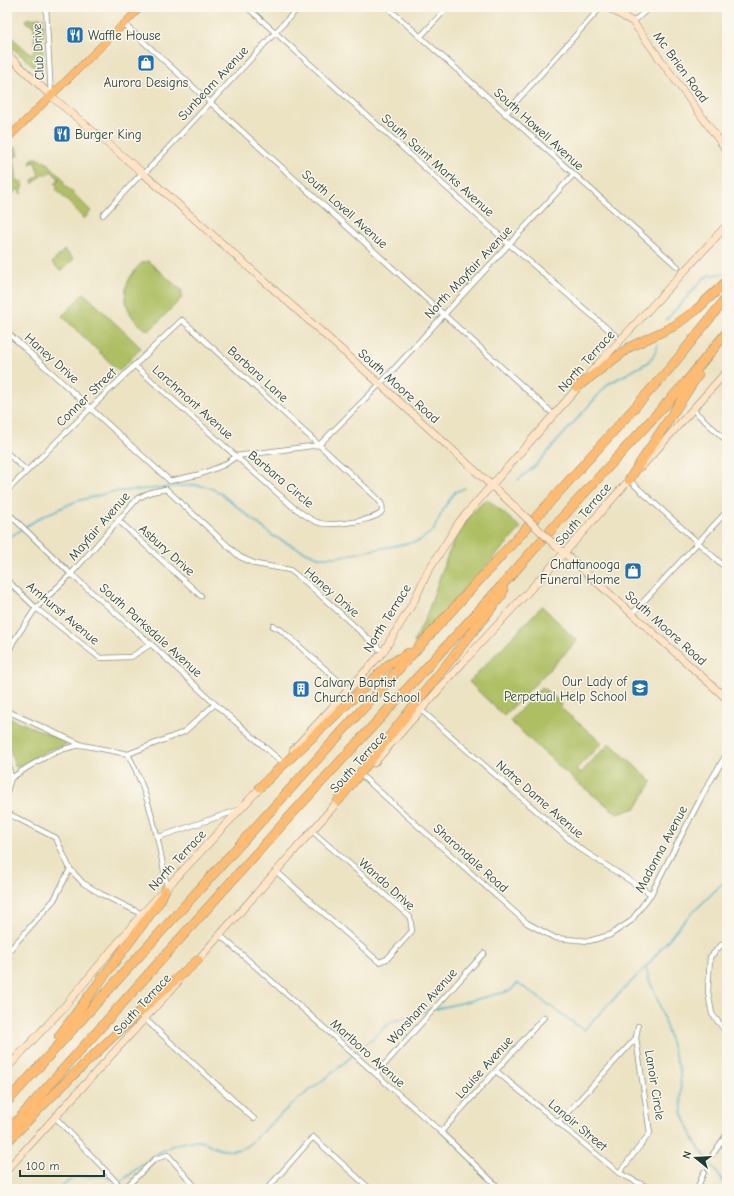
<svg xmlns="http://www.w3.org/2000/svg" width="734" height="1196" font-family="'Comic Neue',sans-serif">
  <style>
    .green { fill: #aebf63; stroke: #667e4c }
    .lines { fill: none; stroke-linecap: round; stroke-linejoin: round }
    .stream { stroke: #4fb5cd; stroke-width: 1.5 }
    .street-casing { stroke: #86907c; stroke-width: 6 }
    .secondary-casing { stroke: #86907c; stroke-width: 8 }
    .primary-casing { stroke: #86907c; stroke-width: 8 }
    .highway-casing { stroke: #86907c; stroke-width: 10 }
    .street { stroke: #fff; stroke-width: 4.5 }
    .secondary { stroke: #ffe4c6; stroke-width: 7 }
    .primary { stroke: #febb71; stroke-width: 7 }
    .highway { stroke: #febb71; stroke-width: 9 }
    .secondary-bridge-casing { stroke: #86907c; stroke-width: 8; stroke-linecap: butt }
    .secondary-bridge { stroke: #ffe4c6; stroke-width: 7 }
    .labels { text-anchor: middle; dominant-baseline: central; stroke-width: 3; stroke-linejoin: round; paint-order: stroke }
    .poi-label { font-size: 13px; fill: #1f3d34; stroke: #fbf7ec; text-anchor: start }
    .street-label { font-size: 13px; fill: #1f3d34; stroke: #fbf7ec }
  </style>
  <rect width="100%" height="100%" fill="#fbf7ec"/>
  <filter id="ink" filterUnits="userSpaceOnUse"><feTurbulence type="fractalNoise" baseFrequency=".025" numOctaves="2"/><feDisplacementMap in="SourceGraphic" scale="8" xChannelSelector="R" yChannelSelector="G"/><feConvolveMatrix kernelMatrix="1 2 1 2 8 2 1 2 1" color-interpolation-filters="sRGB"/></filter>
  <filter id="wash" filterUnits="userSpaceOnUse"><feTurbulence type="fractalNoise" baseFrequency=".012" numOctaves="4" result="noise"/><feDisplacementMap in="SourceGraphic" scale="16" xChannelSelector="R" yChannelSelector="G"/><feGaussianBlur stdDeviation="0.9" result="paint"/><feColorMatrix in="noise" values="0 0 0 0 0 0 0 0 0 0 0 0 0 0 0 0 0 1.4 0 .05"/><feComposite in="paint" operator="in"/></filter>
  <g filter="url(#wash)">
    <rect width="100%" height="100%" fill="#ece3c3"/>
    <g class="green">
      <path d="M43,18V64L41,68L37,69L7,43V33L28,52L32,54L35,49L34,26L27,23L26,19Z"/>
      <path d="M16,146L18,156H14L17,181L23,182L21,194L18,189L7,200V155Z"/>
      <path d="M37,158L49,164L64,180L63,183L91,211L84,219L56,189L58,187L55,184L59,179L51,171L46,176L43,173L33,184L32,180L39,176L35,162L30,164L32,159Z"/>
      <path d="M64,250L74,259L65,268L60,270L52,263Z"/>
      <path d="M148,261L182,291L181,299L149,331C127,320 117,292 134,272C138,266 141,262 148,261Z"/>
      <path d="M84,293L141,348L119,371L62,316Z"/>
      <path d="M487,499L521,528L415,644L414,641C441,595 442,534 487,499Z"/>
      <path d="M542,606L577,641L504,716L469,682Z"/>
      <path d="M542,687L559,701L562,709L602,743L576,769L581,773L603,749H606L607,745L611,744L652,782L636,808L618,814L575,781L510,721Z"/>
      <path d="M7,717L63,740L66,742V745L50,749L18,767L15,766C9,749 7,734 7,717Z"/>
    </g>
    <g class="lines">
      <g class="stream">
        <path d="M666,320L704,278L710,275L724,274"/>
        <path d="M518,480L536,465L608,384L647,363L654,355L658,344"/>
        <path d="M25,527L43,516L77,501L112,492L194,485L208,487L219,492L273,536L299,549L318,557H337L419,541L433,531L444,508L455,492L465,488"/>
        <path d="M7,539L22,529"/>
        <path d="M646,967L649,980L657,997L680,1072L682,1112L695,1142L727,1187"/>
        <path d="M436,1009L510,991L518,983L584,1030L595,1018L646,967L682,923L727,879"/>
        <path d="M118,1181L121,1182C142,1164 173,1135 204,1142C207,1142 209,1145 212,1146C223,1152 237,1152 247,1146L292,1104L336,1070L391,1022L432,1009"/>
        <path d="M57,1189L75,1177L104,1176L111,1179"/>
      </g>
    </g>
  </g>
  <g filter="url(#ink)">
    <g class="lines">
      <g class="street-casing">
        <g id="street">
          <path d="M46,7L51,95"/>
          <path d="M247,7L509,244L616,336"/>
          <path d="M387,7L678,267"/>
          <path d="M633,22L650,7"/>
          <path d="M125,25L550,411"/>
          <path d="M421,36L448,7"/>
          <path d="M505,114L601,7"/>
          <path d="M144,174L299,7"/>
          <path d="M103,215L142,173"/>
          <path d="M7,332L170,481"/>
          <path d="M693,410L727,441"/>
          <path d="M7,453L27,471"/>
          <path d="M629,480L727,569"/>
          <path d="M170,481L201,474L224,465L237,456L319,445L380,384L573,175"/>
          <path d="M166,489L240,557L256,564L290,570L308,584L383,652"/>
          <path d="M7,491C65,433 123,376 182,320L376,497C379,501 384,505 382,511C378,521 330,526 320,523C311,521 301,512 293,507L134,365"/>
          <path d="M7,512L71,574L151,644L215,704L282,762"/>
          <path d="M119,521L201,596"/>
          <path d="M7,580L36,608L100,658L131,657L151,644"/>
          <path d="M632,614L727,511"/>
          <path d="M273,626L281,630L349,690"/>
          <path d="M7,656L13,642L36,608L71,574L138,498L151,492L166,489"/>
          <path d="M421,710L579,848L651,894"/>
          <path d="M7,711L82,745L128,754C150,796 159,841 167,888"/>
          <path d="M128,754L184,732L215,704"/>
          <path d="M7,758L11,778L7,792"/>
          <path d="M362,776L527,923L555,938L589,941L610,935L631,921L651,894L704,792L727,753"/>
          <path d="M11,778C35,763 53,749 82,745"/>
          <path d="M7,813L56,838L70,869L83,883L101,894L142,914"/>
          <path d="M159,837L238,810"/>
          <path d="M277,872L379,962L387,959L412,931L410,917L312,831"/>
          <path d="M220,935L441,1132L500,1189"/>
          <path d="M727,939L710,957L708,992L712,1014L727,1033"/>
          <path d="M7,953L54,900L70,869"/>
          <path d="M145,1019L254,1119"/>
          <path d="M496,1071L619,1173L651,1189"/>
          <path d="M376,1074L484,953"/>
          <path d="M55,1117L123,1189"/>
          <path d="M558,1123L636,1038L638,1026"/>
          <path d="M441,1132L544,1017"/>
          <path d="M713,1154L727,1134"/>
          <path d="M619,1173L650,1133L636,1038"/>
          <path d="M124,1189L155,1159L168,1155L197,1189"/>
          <path d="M267,1189L313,1137L370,1189"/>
          <path d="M697,1189L704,1172"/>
        </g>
      </g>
      <g class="secondary-casing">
        <g id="secondary">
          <path d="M607,7L633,22L727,151"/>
          <path d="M7,54L51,96L144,174L380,384L514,506"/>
          <path d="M590,373L727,225"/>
          <path d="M642,466L727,371"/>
          <path d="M562,551L727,699"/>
          <path d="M293,750L383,652L413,603L427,573L460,521L581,384"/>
          <path d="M374,763L464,661L564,553L632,477"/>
          <path d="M195,963L341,798"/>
          <path d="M7,1068L63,1008L142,914L263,785"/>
          <path d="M7,1170L178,982"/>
        </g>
      </g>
      <g class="primary-casing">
        <path id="primary" d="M7,139L141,7"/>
      </g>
      <g class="highway-casing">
        <g id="highway">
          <path d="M577,387L630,347L674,326L695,311L727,281"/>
          <path d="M629,480L698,375"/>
          <path d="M260,787L388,665L408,653"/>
          <path d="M338,801L502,595L503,590"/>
          <path d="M59,1036L160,901L165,890"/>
          <path d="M7,1102L549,503L671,367L727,297"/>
          <path d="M7,1132L281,826L506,581L558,522L686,382L727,332"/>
          <path d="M7,1142C68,1078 131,1018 198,960"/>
        </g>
      </g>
      <use href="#street" class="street"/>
      <use href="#secondary" class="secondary"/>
      <use href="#primary" class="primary"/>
      <use href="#highway" class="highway"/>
      <g class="secondary-bridge-casing">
        <path id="secondary-bridge" d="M514,506L558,548"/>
      </g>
      <use href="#secondary-bridge" class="secondary-bridge"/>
    </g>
  </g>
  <defs>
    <g id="restaurant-square" transform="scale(0.9)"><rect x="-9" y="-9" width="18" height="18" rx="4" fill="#1f6fb2" stroke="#fbf7ec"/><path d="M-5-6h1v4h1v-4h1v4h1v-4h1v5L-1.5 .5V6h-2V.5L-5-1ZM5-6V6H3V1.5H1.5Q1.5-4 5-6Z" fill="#fff"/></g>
    <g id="shop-square" transform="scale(0.9)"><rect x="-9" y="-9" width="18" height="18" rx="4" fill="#1f6fb2" stroke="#fbf7ec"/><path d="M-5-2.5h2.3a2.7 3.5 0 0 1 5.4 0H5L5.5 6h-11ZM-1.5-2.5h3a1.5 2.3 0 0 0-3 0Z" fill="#fff"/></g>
    <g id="school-square" transform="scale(0.9)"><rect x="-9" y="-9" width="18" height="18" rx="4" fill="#1f6fb2" stroke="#fbf7ec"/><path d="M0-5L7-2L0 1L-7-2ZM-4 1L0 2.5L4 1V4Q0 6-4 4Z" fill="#fff"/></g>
    <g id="building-square" transform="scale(0.9)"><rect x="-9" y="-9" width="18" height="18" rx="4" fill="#1f6fb2" stroke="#fbf7ec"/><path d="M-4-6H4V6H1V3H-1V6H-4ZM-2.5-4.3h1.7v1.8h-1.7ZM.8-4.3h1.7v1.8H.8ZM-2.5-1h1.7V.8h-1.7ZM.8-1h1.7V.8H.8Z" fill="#fff"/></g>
  </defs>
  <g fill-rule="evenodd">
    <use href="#restaurant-square" x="75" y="35"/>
    <use href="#shop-square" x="146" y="63"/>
    <use href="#restaurant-square" x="62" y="134"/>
    <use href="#shop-square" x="633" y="571"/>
    <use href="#school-square" x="640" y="688"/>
    <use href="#building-square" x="301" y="689"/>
  </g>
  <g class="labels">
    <g class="poi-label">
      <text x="88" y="35">Waffle House</text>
      <text x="146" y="82" text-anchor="middle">Aurora Designs</text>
      <text x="75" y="134">Burger King</text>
      <text x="620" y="564" text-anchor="end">Chattanooga<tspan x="620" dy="15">Funeral Home</tspan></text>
      <text x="627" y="681" text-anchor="end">Our Lady of<tspan x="627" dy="15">Perpetual Help School</tspan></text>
      <text x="314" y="682">Calvary Baptist<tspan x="314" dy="15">Church and School</tspan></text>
    </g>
    <g class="street-label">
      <text transform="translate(38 52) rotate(-93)">Club Drive</text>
      <text transform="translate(681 67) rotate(54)">Mc Brien Road</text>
      <text transform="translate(213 83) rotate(-47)">Sunbeam Avenue</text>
      <text transform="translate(539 129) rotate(42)">South Howell Avenue</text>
      <text transform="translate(438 165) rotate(42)">South Saint Marks Avenue</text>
      <text transform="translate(345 209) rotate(42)">South Lovell Avenue</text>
      <text transform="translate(468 272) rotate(-47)">North Mayfair Avenue</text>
      <text transform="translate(52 358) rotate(42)">Haney Drive</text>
      <text transform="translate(586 361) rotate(-48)">North Terrace</text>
      <text transform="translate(258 374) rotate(42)">Barbara Lane</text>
      <text transform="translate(399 386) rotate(42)">South Moore Road</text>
      <text transform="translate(86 397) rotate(-44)">Conner Street</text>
      <text transform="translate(193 402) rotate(42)">Larchmont Avenue</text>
      <text transform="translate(281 479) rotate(40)">Barbara Circle</text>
      <text transform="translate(583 514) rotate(-49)">South Terrace</text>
      <text transform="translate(99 526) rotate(-49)">Mayfair Avenue</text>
      <text transform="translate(167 550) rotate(42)">Asbury Drive</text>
      <text transform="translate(332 592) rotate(41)">Haney Drive</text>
      <text transform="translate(63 613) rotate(40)">Amhurst Avenue</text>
      <text transform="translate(387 618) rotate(-58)">North Terrace</text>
      <text transform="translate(666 628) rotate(42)">South Moore Road</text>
      <text transform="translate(151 630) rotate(42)">South Parksdale Avenue</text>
      <text transform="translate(358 762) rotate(-48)">South Terrace</text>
      <text transform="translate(540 799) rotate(41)">Notre Dame Avenue</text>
      <text transform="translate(661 849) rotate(-62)">Madonna Avenue</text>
      <text transform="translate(471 858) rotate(42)">Sharondale Road</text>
      <text transform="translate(177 860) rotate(-47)">North Terrace</text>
      <text transform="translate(387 884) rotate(42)">Wando Drive</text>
      <text transform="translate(142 1004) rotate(-47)">South Terrace</text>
      <text transform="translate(422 1006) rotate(-48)">Worsham Avenue</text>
      <text transform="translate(368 1053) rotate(42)">Marlboro Avenue</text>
      <text transform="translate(484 1067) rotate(-48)">Louise Avenue</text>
      <text transform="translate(655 1085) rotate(81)">Lanoir Circle</text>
      <text transform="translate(578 1125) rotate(40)">Lanoir Street</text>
    </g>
  </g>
  <rect width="734" height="1196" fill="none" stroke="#fbf7ec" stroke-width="24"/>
  <g transform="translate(696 1158) rotate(288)" stroke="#fbf7ec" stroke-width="3" paint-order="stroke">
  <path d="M0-3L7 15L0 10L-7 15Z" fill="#1f3d34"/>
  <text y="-6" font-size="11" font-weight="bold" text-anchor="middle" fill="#1f3d34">N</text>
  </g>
  <path d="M20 1170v6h84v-6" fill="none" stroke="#1f3d34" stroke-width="2"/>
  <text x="26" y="1170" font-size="12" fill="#1f3d34" stroke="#fbf7ec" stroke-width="3" paint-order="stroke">100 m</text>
</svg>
